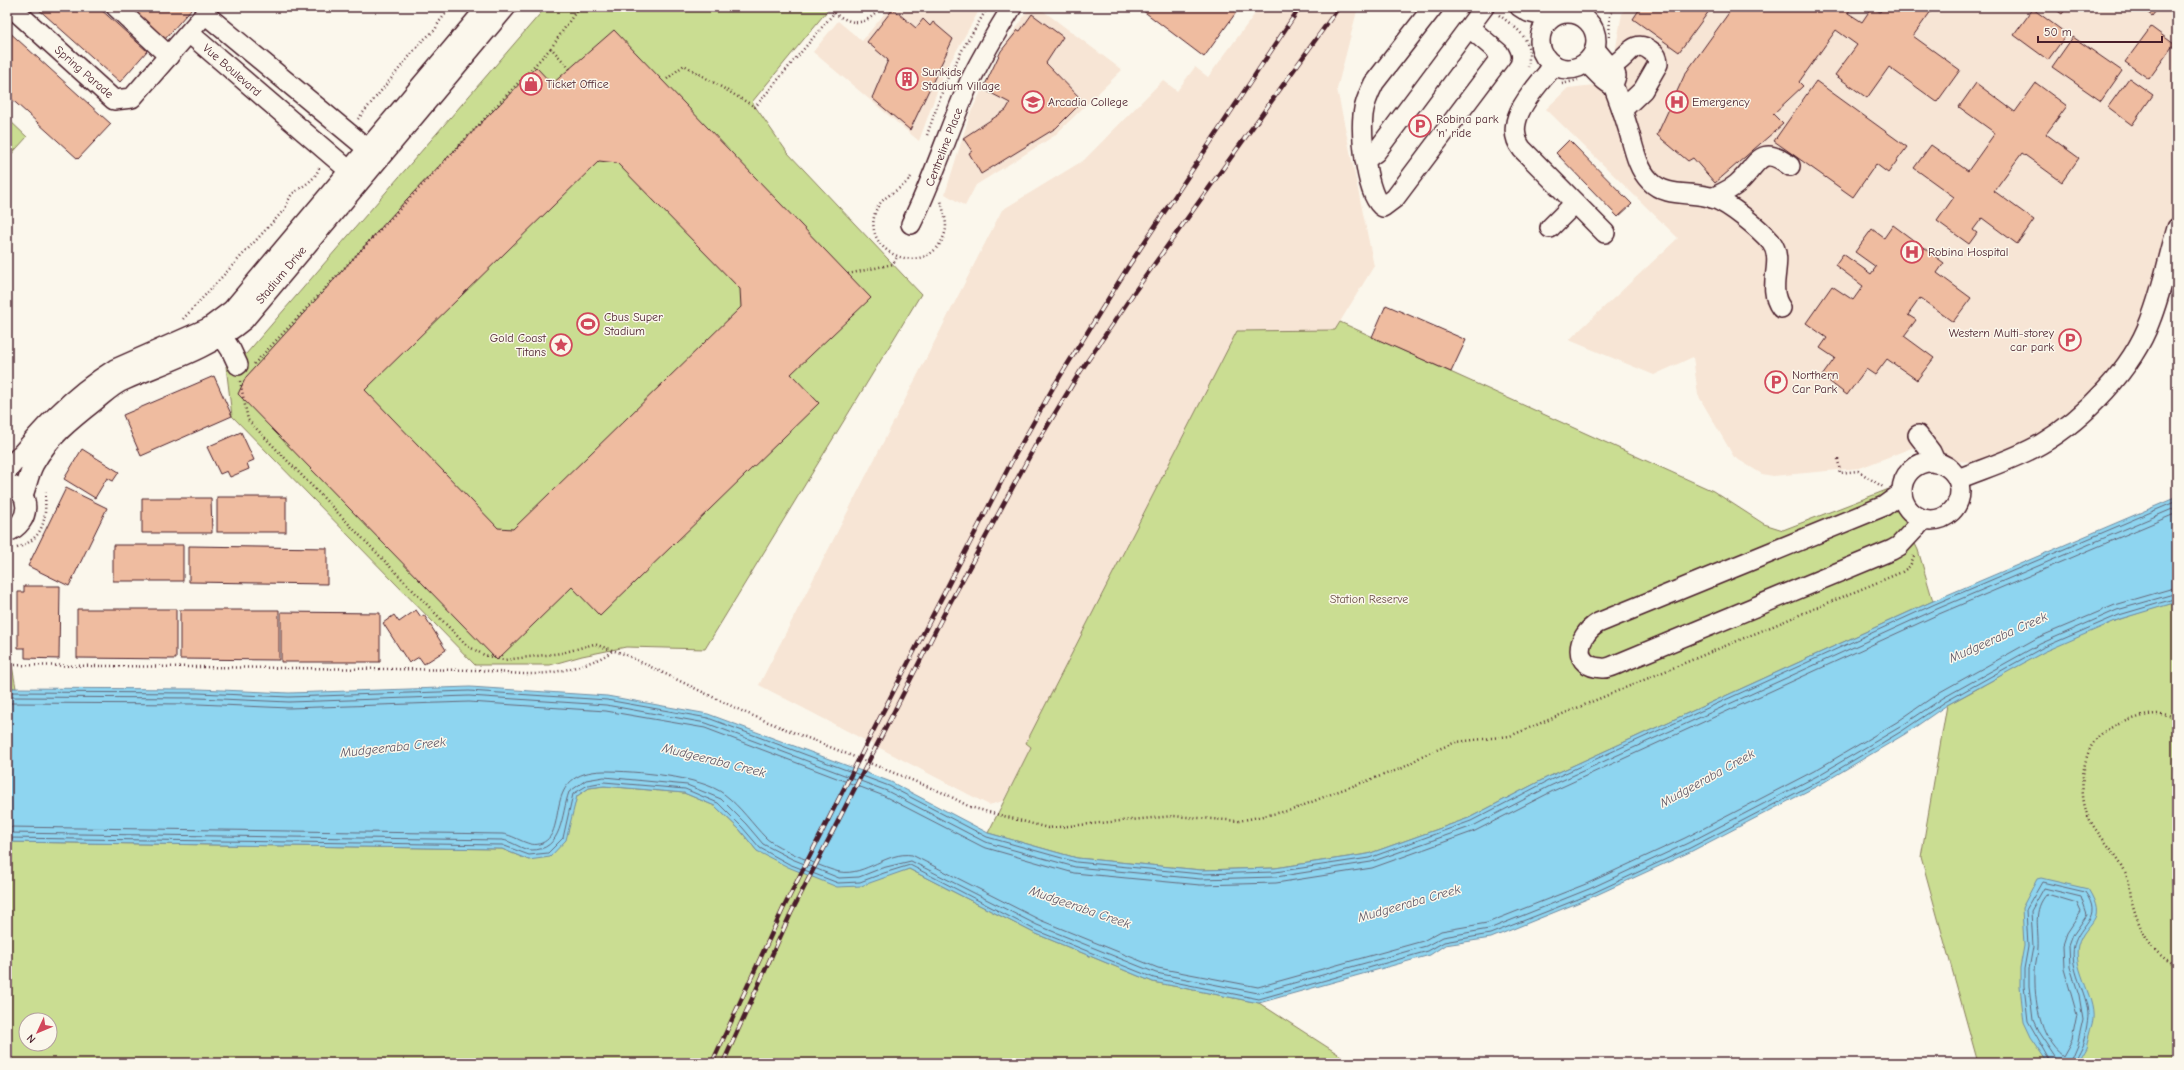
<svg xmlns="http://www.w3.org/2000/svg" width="2184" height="1070" font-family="'Comic Neue',sans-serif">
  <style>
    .built { fill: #f7e5d5 }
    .green { fill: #cadd92; stroke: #8a7e5e; fill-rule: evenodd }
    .water { fill: #8ed5f0; stroke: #738ca1 }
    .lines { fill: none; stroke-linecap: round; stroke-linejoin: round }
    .shore { stroke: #65687a; stroke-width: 1 }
    .building { fill: #efbca0; stroke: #4a1f2b; fill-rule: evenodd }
    .minor-casing { stroke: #4a1f2b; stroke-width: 22 }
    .path { stroke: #4a1f2b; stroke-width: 2.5; stroke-dasharray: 1 3; stroke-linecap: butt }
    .minor { stroke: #fbf7ec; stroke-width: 19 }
    .rail-casing { stroke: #4a1f2b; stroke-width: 4.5 }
    .rail { stroke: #fbf7ec; stroke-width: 3; stroke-dasharray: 9; stroke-linecap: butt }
    .labels { text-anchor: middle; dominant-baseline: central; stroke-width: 3; stroke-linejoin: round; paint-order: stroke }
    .street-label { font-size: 12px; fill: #4a1f2b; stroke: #fbf7ec }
    .poi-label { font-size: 12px; fill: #4a1f2b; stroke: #fbf7ec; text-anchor: start }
    .park-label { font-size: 12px; fill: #6a4e45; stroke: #fbf7ec }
    .water-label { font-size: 13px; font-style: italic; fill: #5e5666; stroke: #fbf7ec }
  </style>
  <rect width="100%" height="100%" fill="#fbf7ec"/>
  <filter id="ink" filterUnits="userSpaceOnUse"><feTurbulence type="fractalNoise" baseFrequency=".025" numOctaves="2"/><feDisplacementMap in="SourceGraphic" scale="8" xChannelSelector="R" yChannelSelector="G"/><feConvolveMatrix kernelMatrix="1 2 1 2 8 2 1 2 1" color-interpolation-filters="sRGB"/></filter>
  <g filter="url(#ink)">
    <g class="built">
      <path d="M890,7H981L943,75L919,141L813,52L838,21L862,41Z"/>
      <path d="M1030,7H1038L1122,70L1054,136L976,185L965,206L945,194L970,114L1001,51Z"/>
      <path d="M1260,7H1358L1337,89L1374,266L1335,330L1237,331L1026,743L1031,747L1003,801L989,805L759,685L1002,210L1084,160L1163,80L1177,91L1195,67L1208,77Z"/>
      <path d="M1627,7H2177V204L2146,310L2131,342L2114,368L2092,394L2063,420L2034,439L1974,462L1954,461L1939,453L1932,440L1860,468L1773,476L1762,474L1734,457L1698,395L1693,357L1654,375L1569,340L1678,238L1546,109L1568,88L1594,85L1615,53L1622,13Z"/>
    </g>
    <g class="green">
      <path d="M546,7H823L827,11L752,102L787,152L921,294L705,649L626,647L582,656L550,665H475L232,416L226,366L246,354Z"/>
      <path d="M7,118L27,137L7,159Z"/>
      <path d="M1340,322L1713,491L1764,524L1783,530L1889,489L1918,550L1933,601L1546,778L1469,818L1368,854L1275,868L1201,870L1077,858L988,833L1031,747L1026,743L1237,331L1335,330Z"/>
      <path d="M2177,602V1063H1978L1921,857L1947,705C1980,688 2011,669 2043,652C2085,630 2131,614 2177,602Z"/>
      <path d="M7,638L16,688H7Z"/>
      <path d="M604,786L684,793L715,806L740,830L757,851L885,876L909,869L1034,933L1153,982L1259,1003L1352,1063H7V842L502,849L529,860L571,817L577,796L589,788ZM26,1020H50V1044H26Z"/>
    </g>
    <g class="water">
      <path d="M2177,497V602L2120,619L2044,652L1947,705L1905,734L1821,784L1692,851L1592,897L1491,938L1445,945L1430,955L1259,1003L1153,982L1034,933L909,869L861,886L837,887L788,867L757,851L740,830L715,806L684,793L604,786L589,788L577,796L566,840L550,857L529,860L502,849L7,842V688L199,689L289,693L470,687L607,696L708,714L891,782L988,833L1077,858L1201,870L1275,868L1368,854L1469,818L1546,778L1933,601Z"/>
      <path d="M2041,878L2088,889C2109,923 2085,920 2078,946C2072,969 2099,1002 2092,1024C2090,1031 2088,1039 2086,1047C2083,1052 2080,1057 2077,1063H2049L2031,1037L2024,1022L2020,987V968L2024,946L2022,908L2037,879Z"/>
    </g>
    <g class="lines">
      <g class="shore">
        <path d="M7,692L198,693L289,697L469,691L607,700L708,718L889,786L987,837L1076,862L1201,874L1275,872L1369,858L1471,821L1548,781L1935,604L2177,501"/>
        <path d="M7,697L198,698L289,702L469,696L606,705L706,723L887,791L985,842L1075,867L1200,879L1276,877L1371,862L1473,826L1550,786L1937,609L2177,507"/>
        <path d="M7,703L198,704L289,708L469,702L606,711L705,728L884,796L983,847L1074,873L1200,885L1276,883L1372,868L1475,831L1553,791L1939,614L2177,513"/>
        <path d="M7,827L502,834C516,835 529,849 542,843C570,831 540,772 604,771C634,771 701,776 724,794C741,807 752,824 766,838C775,847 827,870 840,872C866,876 887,851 912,855L1040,920L1158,968L1258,987L1423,941L1441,931L1487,923L1586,884L1685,838L1814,771L1897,722L1940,692L2037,638L2115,605L2177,587"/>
        <path d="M7,833L502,840C512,841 522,850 531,850C563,851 561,814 569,792L586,780L604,777L687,785L721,799L746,824L763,844L792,859L839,878L859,877L882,868L911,861L1037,925L1156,973L1258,993L1426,946L1443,937L1489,929L1589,889L1688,843L1817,776L1900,727L1943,698L2040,644L2117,610L2177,593"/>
        <path d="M7,838L502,845L529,855L548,853L563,838L573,794L588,785L604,782L685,789L718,803L742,827L760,848L789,864L838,883L860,882L884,873L910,865L1035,930L1154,978L1259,999L1428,951L1444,942L1490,934L1591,894L1690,848L1819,781L1902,731L1945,702L2042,648L2119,615L2177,598"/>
        <path d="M2047,894L2077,903L2081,912L2067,933L2063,945L2064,969L2077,1015L2072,1040L2063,1056C2039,1038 2034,999 2035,971C2035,963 2038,955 2038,947C2039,928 2032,910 2047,894Z"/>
        <path d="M2052,1063L2028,1021L2024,986V969L2028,947L2026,910L2042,882L2085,892C2104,919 2079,923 2074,946C2069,969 2087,992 2088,1014C2088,1022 2085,1040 2081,1047C2079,1052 2075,1057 2074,1063"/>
        <path d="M2057,1063L2055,1057L2039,1033L2033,1020L2029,986V969L2033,947L2031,911L2044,888L2081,897L2087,915L2073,935L2069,946L2070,967L2079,995L2083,1020L2078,1042L2069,1063"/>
      </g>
    </g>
    <g class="building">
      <path d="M36,7H98L147,51L120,82Z"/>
      <path d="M130,7H193L165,39Z"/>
      <path d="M1138,7H1240L1204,57Z"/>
      <path d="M1641,7H1712L1679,52L1633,19Z"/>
      <path d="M1733,7H1852L1848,13L1862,22L1872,7L1880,12L1883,7H1934L1913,36L1960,70L1937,102L1889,67L1867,98L1835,75L1857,45L1836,30L1799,82L1803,86L1773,114L1783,124L1715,183L1693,158L1688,161L1657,135L1685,74Z"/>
      <path d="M2052,7H2067L2062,14Z"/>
      <path d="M2140,7H2159L2152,16Z"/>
      <path d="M893,9L916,28L923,19L930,26L933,22L953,39L910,130L872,98L888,60L867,42Z"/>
      <path d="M2033,9L2067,34L2048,60L2014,35Z"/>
      <path d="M1032,14L1063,37L1046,63L1083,101L1056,128L981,174L969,153L972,151L963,138L1006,110L1010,103L983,89L1001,51L1018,30L1020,31Z"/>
      <path d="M2151,27L2174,44L2149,79L2125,62Z"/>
      <path d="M7,30L111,124L78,159L7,95Z"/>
      <path d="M614,30L871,298L791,374L819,403L600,616L572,587L497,660L238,394L246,377L407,199L536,67L552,84ZM599,161L617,163L740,289L741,307L513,529L498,528L365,390Z"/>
      <path d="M2073,37L2122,71L2101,101L2052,67Z"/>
      <path d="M2129,78L2153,95L2132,125L2108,107Z"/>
      <path d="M1816,81L1907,147L1888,173L1876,164L1853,197L1774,141Z"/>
      <path d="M1976,83L2015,112L2036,83L2067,106L2046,134L2079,158L2062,182L2022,153L1994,191L2034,220L2017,244L1982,218L1973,230L1977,233L1969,244L1937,221L1954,197L1914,168L1931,145L1968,171L1995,133L1959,107Z"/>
      <path d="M1569,140L1632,204L1618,217L1556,153Z"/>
      <path d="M1893,225L1944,263L1937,273L1971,298L1953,322L1920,298L1908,315L1916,320L1904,336L1934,358L1917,380L1887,359L1875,375L1866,369L1847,395L1822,376L1835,358L1820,348L1827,338L1806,323L1832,286L1853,300L1863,286L1835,265L1843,254L1871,274L1876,267L1855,252L1872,229L1884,238Z"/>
      <path d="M1386,305L1466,340L1451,372L1372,337Z"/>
      <path d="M214,376L232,416L141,456L123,415Z"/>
      <path d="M241,432L254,460L247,463L249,469L230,477L227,471L220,474L207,447Z"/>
      <path d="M82,449L119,472L113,481L107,478L95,498L64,479Z"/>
      <path d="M66,488L107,508L69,586L28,566Z"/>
      <rect x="217" y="497" width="69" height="35"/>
      <path d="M142,498H211L212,533H142Z"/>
      <rect x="113" y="545" width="70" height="36"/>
      <path d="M189,546L327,548V584L189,582Z"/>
      <path d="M24,586H60L59,659L25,658V648H18V592H24Z"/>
      <path d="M77,609H176V659L77,658Z"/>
      <path d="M180,610H279V660L180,659Z"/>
      <path d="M416,610L421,617L424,615L446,650L424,664L419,657L409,663L383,623L394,615L399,622Z"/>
      <path d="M281,612L380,613V662H281Z"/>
    </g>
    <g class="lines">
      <g class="minor-casing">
        <g id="minor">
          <path d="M11,7L114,100L132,98L205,14L208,7"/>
          <path d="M116,7L169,56"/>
          <path d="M1433,7L1374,83C1369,93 1364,104 1363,115C1361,134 1366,197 1383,207L1395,198L1501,57L1499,53L1470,28"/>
          <path d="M1520,7L1528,12L1551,18"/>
          <circle cx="1568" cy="41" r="28"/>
          <path d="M205,14L369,150"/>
          <path d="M189,33L359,179"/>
          <path d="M1595,49L1615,73L1616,76L1613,85C1618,98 1623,111 1627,125C1633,143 1636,167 1650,181C1666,198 1692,191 1713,198C1730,204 1759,228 1771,242C1786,261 1765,286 1781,308"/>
          <path d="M1586,63C1594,68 1605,84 1613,85"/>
          <path d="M1554,65C1537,87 1500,121 1522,149L1605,233"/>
          <path d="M1611,66C1627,61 1632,36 1651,51C1656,54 1658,58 1658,64L1643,90L1622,110"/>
          <path d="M1365,160L1376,152L1484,7"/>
          <path d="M1712,198C1720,194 1730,190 1737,184C1758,166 1759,142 1790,166"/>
          <path d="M911,224C934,178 949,128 970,81C983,55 997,31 1012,7"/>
          <path d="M1550,228L1575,203"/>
          <path d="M216,327L231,350L238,365"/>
          <path d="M1918,435L1931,452L1936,463"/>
          <circle cx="1931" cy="491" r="29"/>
          <path d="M7,471C40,431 70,397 115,369L208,328L232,310L487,7"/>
          <path d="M1958,479C1985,468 2015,459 2041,444C2084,419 2133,368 2150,321C2162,291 2168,259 2177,228"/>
          <path d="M7,484C33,491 31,524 7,532"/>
          <path d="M1902,493L1884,506L1598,623C1575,637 1572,667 1602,668C1608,669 1615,665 1620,663L1892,550L1899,546L1924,519"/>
          <path d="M23,495C27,485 29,473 34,464C48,438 72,419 95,401C104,394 114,384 125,380C166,362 208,350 244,320L506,7"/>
        </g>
      </g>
      <g class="path">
        <path d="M834,13C854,26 866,26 881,7"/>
        <path d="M1499,15C1520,31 1533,38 1528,67"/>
        <path d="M1609,37L1610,16L1615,7"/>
        <path d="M570,69L551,48L579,7"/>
        <path d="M667,79L684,65L755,107L834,13L829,7"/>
        <path d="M1562,84L1578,80"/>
        <path d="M358,119L422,41L435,30L439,22L451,7"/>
        <path d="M927,135L946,81L965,45L988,7"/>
        <path d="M911,177C901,192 881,194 875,213C862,256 930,280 945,233C948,223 943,211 941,200"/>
        <path d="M848,274L893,264L897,257"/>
        <path d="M183,319L285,209C287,204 289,198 292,194C302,186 315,181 319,168"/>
        <path d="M254,364L551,48"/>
        <path d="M240,381L248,420L466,645L484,655L504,660L562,653L594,644L624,654L746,713L946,794L970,807L1048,828L1173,816L1239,821L1292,810L1336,792L1403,768L1422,756L1456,742L1510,736L1902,572L1910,566L1914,556"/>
        <path d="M1838,459L1840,473L1858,471L1883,487"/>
        <path d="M17,548C47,537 46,516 45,489"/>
        <path d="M7,665L479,670C519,674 540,678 579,666C591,662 602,659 612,651"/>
        <path d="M2177,719C2164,710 2144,715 2130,720C2118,724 2107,728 2098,737C2081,754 2078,797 2089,818C2099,839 2120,854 2127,877C2130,883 2130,891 2131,898C2138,926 2149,954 2177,965"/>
      </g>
      <use href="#minor" class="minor"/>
      <g class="rail-casing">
        <g id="rail">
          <path d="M712,1063L783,909L869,739L1014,457L1054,386L1128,267L1300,7"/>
          <path d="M723,1063L791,913L945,612L1034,448L1080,372L1135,291L1339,7"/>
        </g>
      </g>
      <use href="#rail" class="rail"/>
    </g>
  </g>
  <defs>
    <g id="building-ring" transform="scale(1.15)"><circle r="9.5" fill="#fbf7ec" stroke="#d1495b" stroke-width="1.5"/><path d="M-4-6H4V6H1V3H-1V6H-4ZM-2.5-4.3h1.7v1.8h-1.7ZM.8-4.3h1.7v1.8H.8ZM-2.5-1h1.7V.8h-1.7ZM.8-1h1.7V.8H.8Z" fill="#d1495b"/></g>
    <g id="shop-ring" transform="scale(1.15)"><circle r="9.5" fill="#fbf7ec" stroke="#d1495b" stroke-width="1.5"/><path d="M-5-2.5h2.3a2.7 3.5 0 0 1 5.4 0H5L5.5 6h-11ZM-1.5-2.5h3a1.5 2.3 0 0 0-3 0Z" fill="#d1495b"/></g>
    <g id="school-ring" transform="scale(1.15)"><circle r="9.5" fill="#fbf7ec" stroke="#d1495b" stroke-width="1.5"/><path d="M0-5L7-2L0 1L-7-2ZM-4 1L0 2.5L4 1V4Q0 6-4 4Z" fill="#d1495b"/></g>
    <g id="hospital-ring" transform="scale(1.15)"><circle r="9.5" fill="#fbf7ec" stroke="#d1495b" stroke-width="1.5"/><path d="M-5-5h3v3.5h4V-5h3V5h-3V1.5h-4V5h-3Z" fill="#d1495b"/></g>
    <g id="parking-ring" transform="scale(1.15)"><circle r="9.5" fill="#fbf7ec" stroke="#d1495b" stroke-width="1.5"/><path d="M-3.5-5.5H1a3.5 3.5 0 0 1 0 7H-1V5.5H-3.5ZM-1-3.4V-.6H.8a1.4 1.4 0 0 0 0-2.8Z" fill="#d1495b"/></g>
    <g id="stadium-ring" transform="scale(1.15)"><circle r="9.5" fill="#fbf7ec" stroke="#d1495b" stroke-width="1.5"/><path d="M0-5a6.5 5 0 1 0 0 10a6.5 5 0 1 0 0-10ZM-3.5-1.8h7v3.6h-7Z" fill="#d1495b"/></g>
    <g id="sight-ring" transform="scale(1.15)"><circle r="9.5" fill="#fbf7ec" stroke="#d1495b" stroke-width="1.5"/><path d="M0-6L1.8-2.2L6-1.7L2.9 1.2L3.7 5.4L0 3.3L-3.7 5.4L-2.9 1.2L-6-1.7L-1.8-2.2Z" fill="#d1495b"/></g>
  </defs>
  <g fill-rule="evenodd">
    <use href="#building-ring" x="907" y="79"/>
    <use href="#shop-ring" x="531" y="84"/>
    <use href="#school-ring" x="1033" y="102"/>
    <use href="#hospital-ring" x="1677" y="102"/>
    <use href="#parking-ring" x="1420" y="126"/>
    <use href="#hospital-ring" x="1912" y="252"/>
    <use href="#stadium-ring" x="588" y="324"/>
    <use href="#parking-ring" x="2070" y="340"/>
    <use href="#sight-ring" x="561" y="345"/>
    <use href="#parking-ring" x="1776" y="382"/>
  </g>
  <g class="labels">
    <g class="street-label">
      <text transform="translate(232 70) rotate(41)">Vue Boulevard</text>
      <text transform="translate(84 72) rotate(41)">Spring Parade</text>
      <text transform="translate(944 147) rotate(-69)">Centreline Place</text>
      <text transform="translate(281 275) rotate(-50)">Stadium Drive</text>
    </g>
    <g class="poi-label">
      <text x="922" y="72">Sunkids<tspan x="922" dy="14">Stadium Village</tspan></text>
      <text x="546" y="84">Ticket Office</text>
      <text x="1048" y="102">Arcadia College</text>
      <text x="1692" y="102">Emergency</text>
      <text x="1436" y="119">Robina park<tspan x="1436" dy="14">'n' ride</tspan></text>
      <text x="1928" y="252">Robina Hospital</text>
      <text x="604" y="317">Cbus Super<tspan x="604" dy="14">Stadium</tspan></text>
      <text x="2054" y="333" text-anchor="end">Western Multi-storey<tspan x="2054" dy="14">car park</tspan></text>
      <text x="546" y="338" text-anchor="end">Gold Coast<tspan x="546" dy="14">Titans</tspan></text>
      <text x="1792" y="375">Northern<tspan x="1792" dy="14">Car Park</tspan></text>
    </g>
    <g class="park-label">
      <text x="1369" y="599">Station Reserve</text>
    </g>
    <g class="water-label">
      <text transform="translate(1998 637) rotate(-24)">Mudgeeraba Creek</text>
      <text transform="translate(393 747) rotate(-6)">Mudgeeraba Creek</text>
      <text transform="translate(714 760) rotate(14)">Mudgeeraba Creek</text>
      <text transform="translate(1707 778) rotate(-29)">Mudgeeraba Creek</text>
      <text transform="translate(1409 903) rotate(-16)">Mudgeeraba Creek</text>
      <text transform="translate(1080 907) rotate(19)">Mudgeeraba Creek</text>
    </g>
  </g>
  <rect width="2184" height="1070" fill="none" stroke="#fbf7ec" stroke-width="24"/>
  <rect x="12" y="12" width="2160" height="1046" fill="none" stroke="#4a1f2b" stroke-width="1.5" filter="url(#ink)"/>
  <g transform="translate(38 1032) rotate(226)"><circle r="19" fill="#fbf7ec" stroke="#b4a19f"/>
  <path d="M0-3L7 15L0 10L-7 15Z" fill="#d1495b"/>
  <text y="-6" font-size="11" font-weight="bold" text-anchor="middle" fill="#4a1f2b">N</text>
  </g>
  <path d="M2038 36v6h124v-6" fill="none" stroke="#4a1f2b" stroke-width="2"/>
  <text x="2044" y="36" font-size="12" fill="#4a1f2b" stroke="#fbf7ec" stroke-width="3" paint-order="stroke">50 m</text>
</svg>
